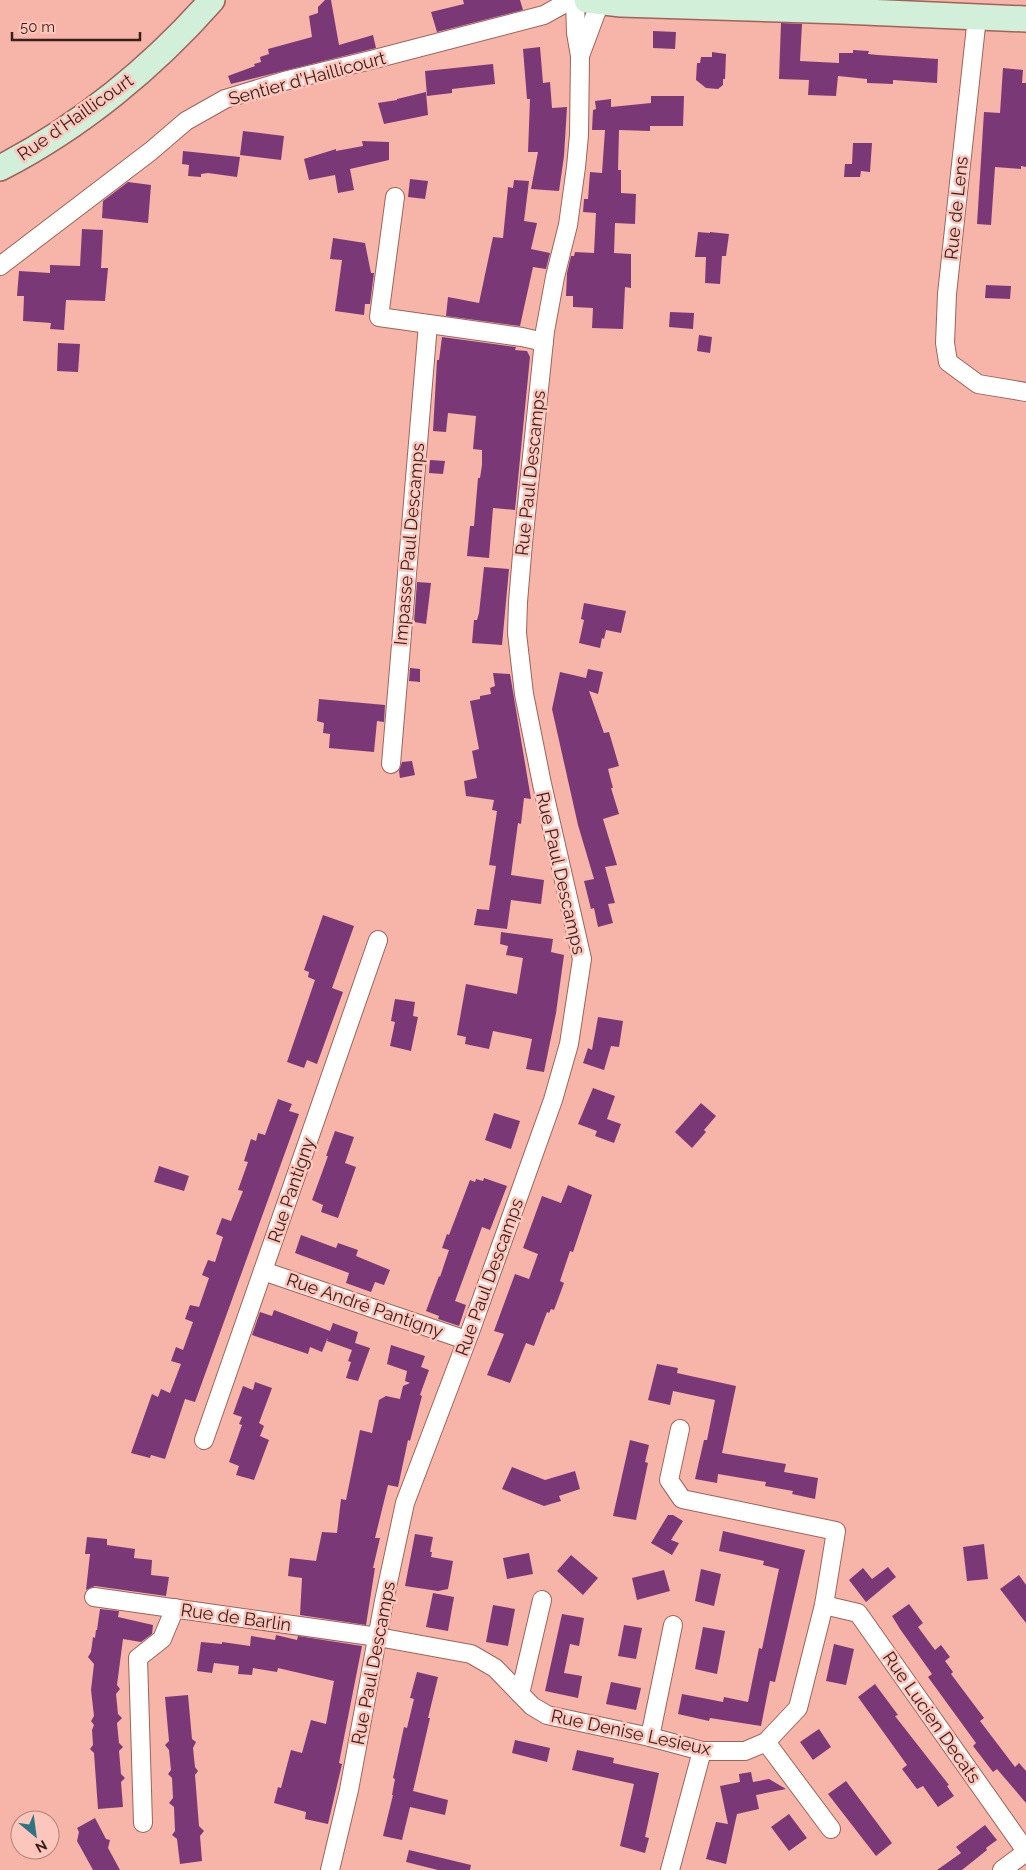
<svg xmlns="http://www.w3.org/2000/svg" width="1026" height="1870" font-family="Raleway,sans-serif">
  <style>
    .building { fill: #7b3877 }
    .lines { fill: none; stroke-linecap: round; stroke-linejoin: round }
    .street-casing { stroke: #9e6359; stroke-width: 20 }
    .secondary-casing { stroke: #9e6359; stroke-width: 28 }
    .street { stroke: #fff; stroke-width: 18 }
    .secondary { stroke: #d1efd9; stroke-width: 25 }
    .labels { text-anchor: middle; dominant-baseline: central; stroke-width: 5; stroke-linejoin: round; paint-order: stroke }
    .street-label { font-size: 18px; fill: #381f1b; stroke: #fcc6bc }
  </style>
  <rect width="100%" height="100%" fill="#f7b5a9"/>
  <g class="building">
    <path d="M325,0H331L339,45L373,35L376,48L231,84L228,76L255,66L254,64L261,62L260,57L269,54L268,49L312,37L309,16L318,13V7Z"/>
    <path d="M463,0H520L523,10L437,32L431,12L464,4Z"/>
    <path d="M781,23L802,24L800,61L839,63V53H853V50L869,51L868,54L878,55L938,59L937,83L893,80V84L867,83V79L838,76L836,96L808,95L809,80L779,79Z"/>
    <path d="M653,31L676,32L675,49L653,48Z"/>
    <path d="M540,47L543,83L550,82L552,108L567,107L564,156L559,191L531,189L538,152H528L530,99H527L523,49Z"/>
    <path d="M712,52L726,54L725,79H723V85L718,89L706,88L696,80L697,63H700L701,57H712Z"/>
    <path d="M493,64L495,84L452,89V93L427,96L425,71Z"/>
    <path d="M1003,68L1023,70L1022,83H1026V167L1021,166V169L995,167L991,225L977,224L984,112L1000,113Z"/>
    <path d="M426,92L428,115L384,124L378,103L397,100V99Z"/>
    <path d="M651,96H684L683,126H650V131L619,130L618,170H621V193L636,194L635,224L615,223L614,253L631,254V288L625,287L623,329L592,328L593,308L573,307V296H566L567,273L571,256H574L575,252L594,253L596,213L583,212L584,199H588L590,172L602,173L605,130H592L593,110L596,109L595,101L611,99V107L651,103Z"/>
    <path d="M243,131L284,136L281,160L240,155Z"/>
    <path d="M362,141L389,142V160L350,169L354,190L338,193L335,175L309,180L304,159L336,149V151L363,146Z"/>
    <path d="M853,143H872L870,172L861,171L860,177H844L845,164H852Z"/>
    <path d="M183,151L240,157L237,177L208,173L201,174V177L188,176L189,165L182,164Z"/>
    <path d="M410,179L428,181L425,199L408,197Z"/>
    <path d="M514,180L529,181L524,221L537,223L531,249L550,253L546,269L533,267L520,326L446,316L448,297L479,303L493,237L503,238L508,187L513,188Z"/>
    <path d="M128,182L151,185L148,223L102,218L103,201Z"/>
    <path d="M82,229L103,230L101,268H108L105,301L66,300L64,330L50,329L51,323L23,321L24,296H17L19,271L50,273V265L80,266Z"/>
    <path d="M698,232L710,233V232L729,234L726,256H722L720,284L705,283L706,257H695Z"/>
    <path d="M333,238L365,243L371,273H374L370,304H365L364,315L335,311L342,260L330,259Z"/>
    <path d="M986,285L1011,286L1010,299L985,298Z"/>
    <path d="M670,312L694,313L693,329L669,327Z"/>
    <path d="M699,335L712,337L710,353L697,351Z"/>
    <path d="M442,337L516,347L515,350L527,351L530,357L515,510L493,508L489,558L467,556L470,526H474L478,478H480L482,465V450L473,449L476,416L448,413L446,432L433,431L437,360H439Z"/>
    <path d="M58,343L80,344L78,372L57,371Z"/>
    <path d="M430,460L445,461L443,474L429,473Z"/>
    <path d="M484,567L509,569L502,645L472,643L474,620H477L479,613Z"/>
    <path d="M417,582L431,583L426,624L414,622Z"/>
    <path d="M584,603L626,611L621,633L606,630L604,639L602,638L600,648L579,643L584,620L581,619Z"/>
    <path d="M410,668L420,669V682L409,681Z"/>
    <path d="M588,669L603,672L598,694L589,691L604,733L609,732L619,766L608,769L613,788H611L619,814L603,819L617,865L605,867L615,903L608,904L613,923L598,927L594,908L591,909L584,881L594,879L578,825L552,709L560,672L586,678Z"/>
    <path d="M493,673L510,674L531,799L524,798L521,824L518,823L511,875L544,880L541,904L511,900L507,929L474,925L477,909L489,910L496,866L489,865L497,811L492,810L494,800L466,796L464,781L477,778L472,751L479,749L470,701L480,699V696L491,694L490,688L495,686Z"/>
    <path d="M319,699L385,705L384,722L377,721L374,752L329,748L330,734L323,733L324,723L317,721Z"/>
    <path d="M412,761L415,775L400,778L399,771L402,762Z"/>
    <path d="M323,915L354,926L332,988L343,992L317,1064L307,1060L304,1068L287,1062L315,980L308,977L309,972L304,970Z"/>
    <path d="M501,932L553,939L551,952L564,955L556,1013L544,1072L526,1069L532,1039L493,1031L489,1049L465,1044L466,1037L457,1035L466,984L517,994L523,958L506,955L508,946L500,944Z"/>
    <path d="M395,999L415,1002L413,1016L418,1017L411,1051L390,1046L395,1022L391,1021Z"/>
    <path d="M598,1017L623,1021L619,1047L611,1046L604,1070L583,1063L588,1048L592,1050Z"/>
    <path d="M593,1088L615,1096L607,1119L621,1124L614,1143L595,1136L597,1131L578,1124Z"/>
    <path d="M278,1099L292,1104L289,1111L299,1114L195,1402L185,1399L165,1459L151,1455L150,1458L131,1453L152,1394L158,1397L161,1389L170,1393L181,1364L171,1361L176,1347L183,1350L193,1322L185,1319L190,1305L199,1307L209,1278L202,1275L208,1260L215,1262L223,1237L216,1234L222,1218L231,1221L243,1191L238,1190L248,1162L244,1161L251,1139L256,1141L258,1133L265,1135Z"/>
    <path d="M701,1103L716,1116L704,1130L706,1132L692,1148L675,1132Z"/>
    <path d="M494,1113L520,1121L511,1149L485,1140Z"/>
    <path d="M335,1131L354,1137L345,1163L356,1167L338,1218L321,1212L323,1205L312,1200L328,1156H326Z"/>
    <path d="M159,1166L189,1176L184,1191L154,1182Z"/>
    <path d="M484,1178L507,1186L490,1230L482,1227L455,1301L466,1305L459,1326L438,1319L439,1316L426,1311L439,1276L440,1277L449,1250L442,1248L447,1234L449,1235L470,1180L475,1182L476,1179L483,1181Z"/>
    <path d="M568,1185L592,1195L573,1252L570,1251L560,1281L564,1283L554,1310L551,1309L549,1313L547,1312L534,1346L526,1343L510,1383L487,1375L504,1334L494,1331L515,1274L529,1279L538,1254L523,1248L542,1196L561,1203Z"/>
    <path d="M301,1235L336,1248L338,1243L358,1250L356,1256L390,1270L384,1285L375,1282L371,1292L346,1283L349,1273L295,1253Z"/>
    <path d="M274,1310L330,1331L333,1323L358,1332L355,1343L370,1348L358,1381L346,1378L351,1362L348,1361L352,1350L327,1341L328,1337L322,1352L310,1347L308,1354L252,1335L260,1312L272,1316Z"/>
    <path d="M391,1345L425,1356L421,1367L429,1370L420,1395L422,1396L410,1441L408,1440L398,1487L388,1485L375,1538H380L373,1568H375L366,1625L300,1615L302,1578L288,1576L290,1558L316,1561L322,1532L337,1533L341,1499L346,1500L360,1430L372,1433L379,1400L386,1396L400,1399L403,1386L410,1383L405,1381L407,1371L387,1364Z"/>
    <path d="M657,1364L678,1368L677,1373L736,1386L722,1453L786,1464L784,1472L818,1478L815,1499L792,1494L793,1491L765,1486L766,1482L718,1474L717,1483L695,1479L704,1440H707L715,1400L673,1391L670,1405L648,1400Z"/>
    <path d="M255,1382L272,1388L259,1423L264,1426L260,1436L269,1440L254,1480L236,1475L239,1466L229,1462L242,1425L239,1424L242,1417L233,1414L243,1386L253,1390Z"/>
    <path d="M630,1440L649,1445L645,1462L648,1463L636,1520L613,1516Z"/>
    <path d="M512,1467L545,1480L575,1471L580,1489L559,1496L561,1501L544,1506L502,1489Z"/>
    <path d="M668,1515H673L683,1521L671,1540L679,1543L672,1555L651,1543Z"/>
    <path d="M723,1531L805,1550L775,1682L770,1681L761,1726L710,1718L709,1721L678,1714L682,1694L723,1702L724,1697L748,1702L759,1648L762,1649L779,1569L763,1565L764,1561L719,1551Z"/>
    <path d="M415,1534L433,1537L430,1552H432L431,1557L453,1561L448,1589L438,1591L405,1586Z"/>
    <path d="M87,1537L107,1539V1545L135,1549L134,1558L152,1560L151,1575L169,1577L166,1596L95,1586L86,1590L90,1554H85Z"/>
    <path d="M984,1544L988,1579L967,1581L963,1547Z"/>
    <path d="M529,1553L533,1574L507,1579L503,1558Z"/>
    <path d="M571,1555L598,1578L583,1595L557,1571Z"/>
    <path d="M888,1567L896,1577L866,1602L849,1580L863,1568L872,1579Z"/>
    <path d="M701,1569L721,1574L714,1606L695,1601Z"/>
    <path d="M664,1570L670,1591L637,1600L632,1578Z"/>
    <path d="M1019,1575L1026,1585V1623L1000,1589Z"/>
    <path d="M433,1593L454,1597L448,1631L426,1627Z"/>
    <path d="M909,1604L923,1623L918,1627L935,1650L941,1645L950,1657L945,1661L953,1672L951,1674L984,1718L980,1721L1015,1767L1019,1763L1026,1771V1803L997,1769L993,1772L973,1746L976,1743L928,1677L932,1674L900,1629L892,1616Z"/>
    <path d="M493,1605L515,1609L508,1646L486,1642Z"/>
    <path d="M100,1609L119,1611L118,1617L153,1625L152,1634L141,1642L123,1639L117,1685L120,1689L116,1694L118,1714L122,1718L117,1723L119,1743L123,1747L119,1751L121,1774L125,1778L121,1782L123,1807L98,1809L94,1753L90,1749L93,1745L92,1730L94,1725L91,1721L94,1716L91,1690L94,1664L88,1657L91,1652L93,1637L95,1638L96,1630H97Z"/>
    <path d="M562,1614L584,1618L579,1646L570,1644L564,1673L582,1676L578,1698L545,1691Z"/>
    <path d="M624,1625L642,1628L636,1659L618,1656Z"/>
    <path d="M703,1627L725,1631L717,1674L695,1669Z"/>
    <path d="M276,1635L297,1640L298,1636L362,1646L339,1763L342,1764L328,1824L305,1819L306,1812L274,1803L278,1787L281,1788L291,1750L302,1753L311,1720L326,1724L334,1681L278,1668L277,1672L253,1668L252,1675L238,1674L239,1666L214,1663L212,1673L197,1671L201,1642L222,1644V1642L250,1646L251,1636L275,1640Z"/>
    <path d="M834,1644L854,1649L846,1685L826,1681Z"/>
    <path d="M417,1672L438,1677L428,1718H430L413,1791L448,1800L445,1815L410,1807L402,1840L383,1836L393,1795H392L395,1779L393,1778L404,1727L407,1728L414,1699L410,1698Z"/>
    <path d="M611,1682L641,1688L636,1710L606,1704Z"/>
    <path d="M875,1684L898,1715L895,1716L949,1785L947,1786L954,1796L938,1807L923,1786L917,1789L902,1769L907,1765L858,1697Z"/>
    <path d="M188,1695L192,1739L196,1742L193,1748L195,1767L198,1771L195,1775L199,1826L204,1831L200,1836L202,1861L180,1864L177,1839L172,1835L175,1831L174,1807L169,1803L173,1798L172,1778L168,1774L171,1770L169,1750L165,1745L169,1741L165,1697Z"/>
    <path d="M819,1729L831,1747L813,1760L800,1742Z"/>
    <path d="M515,1740L550,1748L547,1762L512,1753Z"/>
    <path d="M577,1750L614,1758L613,1763L659,1773L645,1837L649,1838L645,1853L620,1846L634,1784L572,1770Z"/>
    <path d="M751,1772L753,1782L769,1779L786,1789L756,1795L759,1809L737,1814L726,1864L706,1859L716,1822L728,1824L720,1786L740,1782L739,1774Z"/>
    <path d="M846,1781L892,1843L876,1856L828,1794Z"/>
    <path d="M789,1814L807,1838L789,1851L771,1827Z"/>
    <path d="M95,1818L106,1839L110,1840L108,1848L120,1870H93L77,1841L79,1832L77,1828Z"/>
    <path d="M985,1825L997,1840L986,1848L987,1850L962,1870H937L961,1853L956,1847Z"/>
    <path d="M409,1850L471,1865L470,1870H438L406,1862Z"/>
  </g>
  <g class="lines">
    <g class="street-casing">
      <g id="street">
        <path d="M977,17L947,294L945,343L948,362L978,384L1026,392"/>
        <path d="M581,53L600,2"/>
        <path d="M395,197L379,317L522,337L544,342"/>
        <path d="M0,266L151,151L186,121L225,99L284,81L371,60L544,15L571,0"/>
        <path d="M391,764L428,324"/>
        <path d="M263,1271L466,1340"/>
        <path d="M204,1440L378,940"/>
        <path d="M94,1597L378,1637L471,1654L495,1668L532,1706L547,1715L650,1737L702,1751H745L766,1742L798,1708L824,1605L836,1531L682,1499L669,1480L680,1429"/>
        <path d="M824,1605L858,1613L1026,1851"/>
        <path d="M520,1694L542,1600"/>
        <path d="M650,1737L673,1625"/>
        <path d="M766,1742L831,1829"/>
        <path d="M143,1823L138,1658L162,1639L175,1608"/>
        <path d="M330,1870L349,1790L384,1601L405,1503L470,1332L553,1100L569,1044L582,959L542,784L524,694L517,633L518,602L523,543L545,331L555,277L568,225L576,167L579,135L580,56L576,33L575,0"/>
        <path d="M670,1870L702,1751"/>
        <path d="M1002,1870L1026,1852"/>
      </g>
    </g>
    <g class="secondary-casing">
      <g id="secondary">
        <path d="M587,0L621,4L842,11L1026,19"/>
        <path d="M0,168C80,127 153,67 212,0"/>
      </g>
    </g>
    <use href="#street" class="street"/>
    <use href="#secondary" class="secondary"/>
  </g>
  <g class="labels">
    <g class="street-label">
      <text transform="translate(307 78) rotate(-15)">Sentier d'Haillicourt</text>
      <text transform="translate(75 117) rotate(-35)">Rue d'Haillicourt</text>
      <text transform="translate(956 208) rotate(-84)">Rue de Lens</text>
      <text transform="translate(530 473) rotate(-84)">Rue Paul Descamps</text>
      <text transform="translate(409 544) rotate(-85)">Impasse Paul Descamps</text>
      <text transform="translate(561 873) rotate(77)">Rue Paul Descamps</text>
      <text transform="translate(291 1190) rotate(-71)">Rue Pantigny</text>
      <text transform="translate(489 1277) rotate(-70)">Rue Paul Descamps</text>
      <text transform="translate(365 1305) rotate(19)">Rue André Pantigny</text>
      <text transform="translate(236 1617) rotate(8)">Rue de Barlin</text>
      <text transform="translate(373 1663) rotate(-79)">Rue Paul Descamps</text>
      <text transform="translate(932 1717) rotate(55)">Rue Lucien Decats</text>
      <text transform="translate(631 1732) rotate(12)">Rue Denise Lesieux</text>
    </g>
  </g>
  <g transform="translate(35 1835) rotate(151)"><circle r="24" fill="#fcc6bc" stroke="#ae837c"/>
  <path d="M0-4L9 19L0 12L-9 19Z" fill="#2e7581"/>
  <text y="-8" font-size="14" font-weight="bold" text-anchor="middle" fill="#381f1b">N</text>
  </g>
  <path d="M12 32v8h128v-8" fill="none" stroke="#381f1b" stroke-width="2.5"/>
  <text x="20" y="32" font-size="15" fill="#381f1b" stroke="#fcc6bc" stroke-width="4" paint-order="stroke">50 m</text>
</svg>
